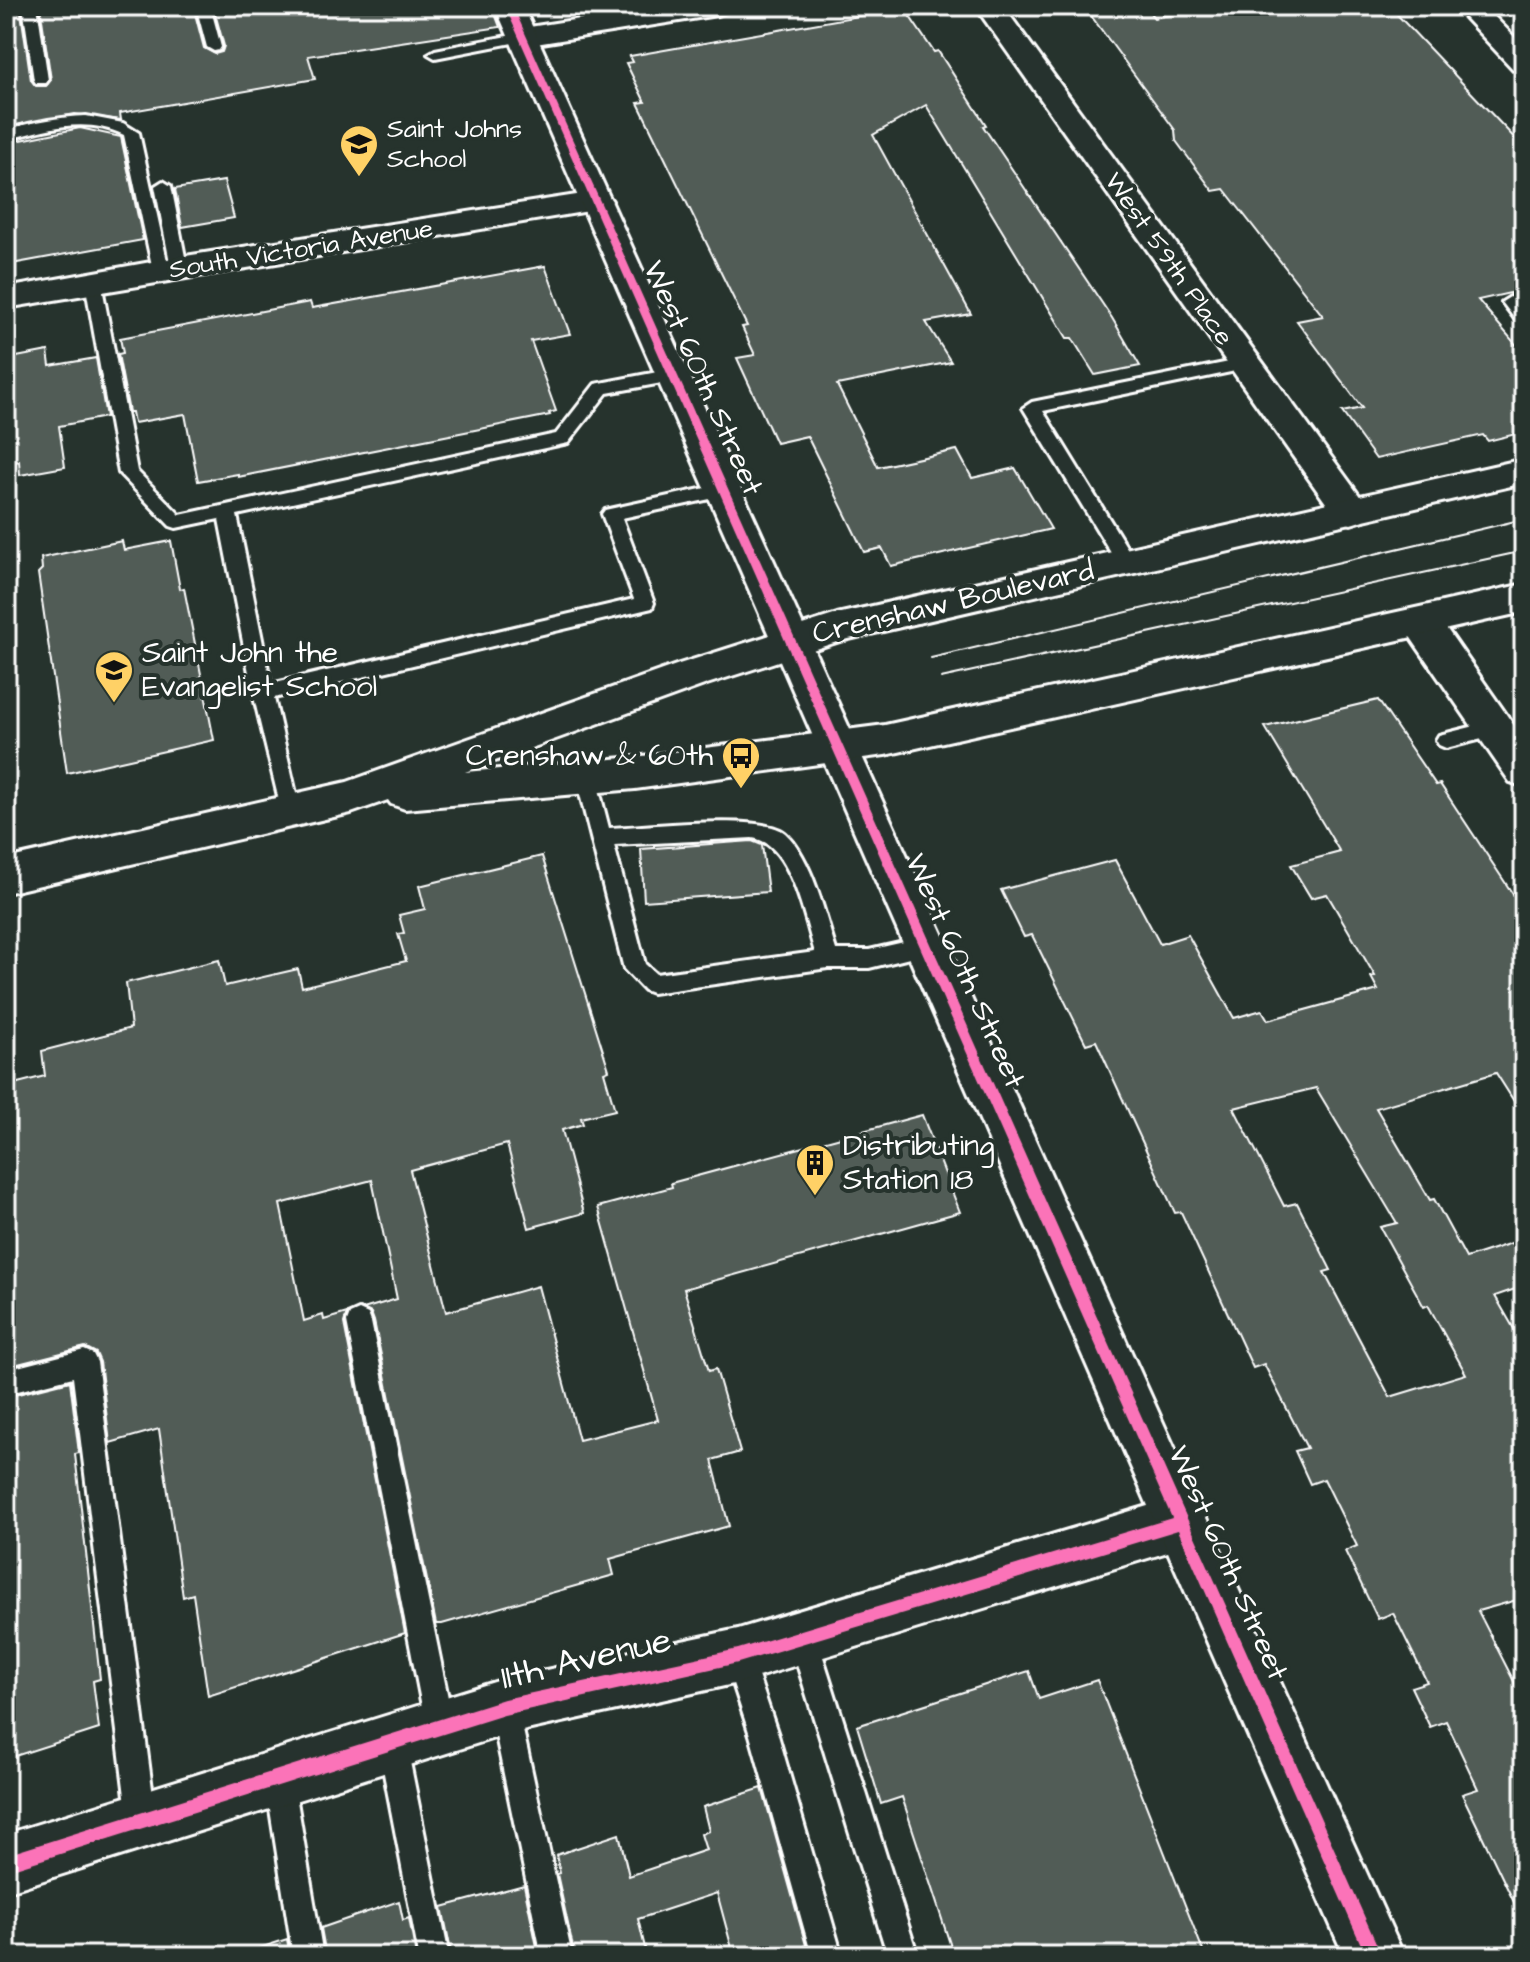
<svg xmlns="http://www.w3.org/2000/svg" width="1530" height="1962" font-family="'Architects Daughter',sans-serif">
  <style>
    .building { fill: #515c57; stroke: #fff; stroke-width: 2; fill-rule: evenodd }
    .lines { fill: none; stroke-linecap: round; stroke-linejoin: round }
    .service-casing { stroke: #fff; stroke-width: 6 }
    .minor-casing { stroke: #fff; stroke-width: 6 }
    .tertiary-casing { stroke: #fff; stroke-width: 6 }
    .primary-casing { stroke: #fff; stroke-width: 6 }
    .service { fill: #26332d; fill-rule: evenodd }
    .minor { fill: #26332d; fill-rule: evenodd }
    .tertiary { fill: #26332d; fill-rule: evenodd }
    .primary { fill: #26332d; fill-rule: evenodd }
    .tram { stroke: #fff; stroke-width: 2 }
    .cycleway-casing { stroke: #26332d; stroke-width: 5 }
    .cycleway { fill: #fb73b8; fill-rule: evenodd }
    .labels { text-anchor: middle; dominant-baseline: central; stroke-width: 8; stroke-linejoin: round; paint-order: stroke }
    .far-poi-label { font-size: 26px; fill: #fff; stroke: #26332d; text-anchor: start }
    .far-street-label { font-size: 26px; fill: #fff; stroke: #26332d }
    .street-label { font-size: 30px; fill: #fff; stroke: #26332d }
    .poi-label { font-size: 30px; fill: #fff; stroke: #26332d; text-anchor: start }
    .near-street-label { font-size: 36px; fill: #fff; stroke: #26332d }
  </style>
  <rect width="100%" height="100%" fill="#26332d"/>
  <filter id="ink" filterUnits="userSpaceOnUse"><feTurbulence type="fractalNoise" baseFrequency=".0125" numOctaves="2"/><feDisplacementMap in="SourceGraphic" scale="16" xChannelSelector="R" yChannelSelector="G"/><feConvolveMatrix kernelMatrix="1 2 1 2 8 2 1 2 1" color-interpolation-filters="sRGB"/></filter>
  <g filter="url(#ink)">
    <g class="building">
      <path d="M6,6H20L31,80L36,86H46L51,80L40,6H193L204,48L215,54L222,52L224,46L213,6H492L500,27L308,56L315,79L120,113L121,120L75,114L6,127Z"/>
      <path d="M1128,6H1145L1154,18L1218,6H1389L1524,148V290L1478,300L1524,354V432L1488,441L1483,435L1376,459L1342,412L1362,408L1297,321L1323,316L1224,189L1213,191L1176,141L1175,130L1089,13Z"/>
      <path d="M904,8L934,52L938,51L986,125L983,126L1112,318L1140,366L1095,375L1072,338H1067L926,105L873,135L971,314L926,322L951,362L837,385L878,467L957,450L972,478L1015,468L1051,529L891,566L882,548L864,552L807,436L776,443L737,358L755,355L742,327L747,326L638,103L645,102L626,63L633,62L630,56Z"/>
      <path d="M80,128L121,137L143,240L6,265V143Z"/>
      <path d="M224,181L234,218L182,227L175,189Z"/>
      <path d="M545,266L570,334L531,341L556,411L549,413L550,415L238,477V474L198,481L185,414L134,423L132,412H129L118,354L123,353L120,338L310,302L312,308Z"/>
      <path d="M48,351L50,366L96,358L106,417L59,426L65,467L20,475L19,461L6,464V359Z"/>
      <path d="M122,541L124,550L171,541L180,589L184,588L214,740L67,773L38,573L42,569L41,558Z"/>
      <path d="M1378,700L1436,785L1440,784L1524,911V1117L1496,1073L1376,1108L1430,1200L1434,1199L1466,1258L1524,1239V1286L1495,1296L1524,1346V1598L1478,1611L1524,1701V1923L1462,1794L1478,1789L1446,1721L1430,1727L1411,1687L1427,1682L1393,1613L1378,1619L1345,1551L1357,1546L1324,1479L1310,1484L1295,1451L1307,1448L1264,1364L1253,1368L1181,1212L1175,1213L1096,1041L1086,1044L1032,935L1024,937L1001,890L1115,860L1160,944L1188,935L1234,1018L1262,1010L1268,1020L1378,990L1371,977L1375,976L1327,894L1311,898L1291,865L1340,852L1265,727ZM1316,1088L1397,1223L1380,1227L1424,1307L1428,1305L1466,1374L1390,1397L1324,1272L1331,1270L1297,1203L1284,1206L1234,1108Z"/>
      <path d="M752,841L762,845L768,892L644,901L641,849Z"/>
      <path d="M542,856L609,1070L604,1072L615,1110L581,1118L583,1124L562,1130L584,1213L529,1228L507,1144L410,1170L446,1312L538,1286L579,1440L658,1420L598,1207L672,1187L671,1183L922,1115L960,1212L684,1289L709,1371L716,1369L740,1452L712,1460L729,1526L610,1559L614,1575L442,1624H436L374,1321L371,1313L363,1309L397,1299L372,1180L280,1204L304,1321L323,1315L324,1320L347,1313L344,1323L405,1633L208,1696L193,1594L183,1597L159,1429L110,1443L100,1362L96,1353L85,1347L6,1367V1086L45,1076L42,1051L131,1028L126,983L219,960L225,986L298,969L302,987L406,961L398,934L404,933L399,915L425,909L419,886Z"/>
      <path d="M70,1381L79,1453L75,1454L100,1679L93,1681L99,1729L6,1759V1397Z"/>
      <path d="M1029,1671L1039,1699L1097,1680L1205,1956H954L902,1797L881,1804L857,1726Z"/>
      <path d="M762,1788L809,1956H734L717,1893L638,1919L647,1956H575L557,1874L560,1873L556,1855L619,1834L629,1876L706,1850L701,1834L709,1831L703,1807Z"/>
      <path d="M524,1885L539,1956H452L442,1907Z"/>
      <path d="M399,1901L403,1920L409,1918L416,1956H326L321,1928Z"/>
      <path d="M287,1939L290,1956H258L257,1949Z"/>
    </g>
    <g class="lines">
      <g class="service-casing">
        <g id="service">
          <path d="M23,6H37L48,80L46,83H36L34,80Z"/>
          <path d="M196,6H210L221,47L219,50L214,51L207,47Z"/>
          <path d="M523,33L528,34V40L435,58L428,54L435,50Z"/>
          <path d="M86,116L123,123L139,133L169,270L167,274L161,275L153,270L124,135C85,116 46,129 6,140V130C32,122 58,117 86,116Z"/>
          <path d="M163,181L171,186L187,267L179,272L171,267L155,186Z"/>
          <path d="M93,277L101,282L137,471L180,515L556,434L595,384L673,369L682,375L673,381L607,393L568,443L237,515L271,684L634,599L602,514L605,510L724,484L733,490L724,496L622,518L654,603L652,608L274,698L300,811L297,817H283L253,693L219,519L176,528L170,526L119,473L85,282Z"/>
          <path d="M1510,297C1524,300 1524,312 1524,324L1518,323L1502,302Z"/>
          <path d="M1244,359L1250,360L1253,364L1250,368L1043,411L1135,561L1126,568L1119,566L1023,408L1032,402Z"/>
          <path d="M1495,721L1502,724L1505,729L1502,734L1446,748L1439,745L1436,740L1439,735Z"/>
          <path d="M586,770L593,772L596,778L609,828C643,827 762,813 785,833C812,857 825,916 836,950H869L926,937L934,940L937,946L934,952L869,968H828L652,993L644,990L624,969L576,778L579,772ZM752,838C791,842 805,920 815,952L656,974L645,964L614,845Z"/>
          <path d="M359,1310L368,1314L371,1322L454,1727L450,1737L440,1741L430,1737L426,1727L347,1322L350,1314Z"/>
          <path d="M84,1350L93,1354L97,1362L156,1820L152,1830L142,1834L132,1830L128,1820L73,1377L6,1394V1370Z"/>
          <path d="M803,1624L813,1628L817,1638L915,1947L911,1956H889L885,1947L789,1638L793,1628Z"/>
          <path d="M738,1642L748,1646L778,1735L842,1956H812L750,1735L724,1656L728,1646Z"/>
          <path d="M504,1693L514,1697L518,1707L572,1956H542L490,1707L494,1697Z"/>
          <path d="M392,1728L402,1732L406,1742L449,1956H419L378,1742L382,1732Z"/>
          <path d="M279,1763L289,1767L293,1777L323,1956H293L265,1777L269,1767Z"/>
        </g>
      </g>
      <g class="minor-casing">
        <g id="minor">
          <path d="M663,6H731L727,12L717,15L523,46L513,43L509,37L513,31L523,28Z"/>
          <path d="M975,6H1003L1364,502L1369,511L1364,520L1351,524L1338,520Z"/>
          <path d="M1454,6H1484L1524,47V73L1514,70Z"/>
          <path d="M596,192L607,194L612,201L607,208L6,308V288L179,257Z"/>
          <path d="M1421,608L1435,612L1524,740V787L1510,782L1407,632L1402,622L1407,612Z"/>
          <path d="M1181,1496L1200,1504L1207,1522L1200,1540L1181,1548L738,1683L504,1735L6,1892V1834L504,1679L738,1629Z"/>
        </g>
      </g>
      <g class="tertiary-casing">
        <path id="tertiary" d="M495,6H523L1404,1956H1344Z"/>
      </g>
      <g class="primary-casing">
        <path id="primary" d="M1524,459V483L840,641L707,684L465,772L635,757L885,725L1524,584V612L885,755L635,789L405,809L391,804L388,800L351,813L6,893V859L347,782L679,664L837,614Z"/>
      </g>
      <use href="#service" class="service"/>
      <use href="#minor" class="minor"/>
      <use href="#tertiary" class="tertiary"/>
      <use href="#primary" class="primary"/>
      <g class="tram">
        <path d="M931,658L1524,519"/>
        <path d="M941,678L1524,551"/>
      </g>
      <g class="cycleway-casing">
        <path id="cycleway" d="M505,6H513L1382,1956H1366L1178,1530L738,1663L504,1715L6,1871V1855L504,1699L738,1649L1172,1518Z"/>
      </g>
      <use href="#cycleway" class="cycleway"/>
    </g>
  </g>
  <defs>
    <g id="school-pin" transform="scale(2)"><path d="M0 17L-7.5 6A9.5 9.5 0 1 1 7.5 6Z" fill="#ffd166" stroke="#26332d"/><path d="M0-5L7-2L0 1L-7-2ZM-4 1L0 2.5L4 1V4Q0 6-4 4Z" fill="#111"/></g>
    <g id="bus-pin" transform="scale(2)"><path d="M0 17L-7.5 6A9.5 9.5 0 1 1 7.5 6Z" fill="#ffd166" stroke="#26332d"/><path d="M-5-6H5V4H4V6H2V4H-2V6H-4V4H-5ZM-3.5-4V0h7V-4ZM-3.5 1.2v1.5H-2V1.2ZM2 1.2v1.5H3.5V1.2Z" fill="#111"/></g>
    <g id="building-pin" transform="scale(2)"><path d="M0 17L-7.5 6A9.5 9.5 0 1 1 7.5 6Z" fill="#ffd166" stroke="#26332d"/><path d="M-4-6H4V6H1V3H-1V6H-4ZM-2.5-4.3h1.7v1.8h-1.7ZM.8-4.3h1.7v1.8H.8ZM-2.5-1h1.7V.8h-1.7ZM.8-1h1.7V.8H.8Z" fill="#111"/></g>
  </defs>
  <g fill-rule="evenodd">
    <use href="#school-pin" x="359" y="144"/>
    <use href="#school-pin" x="114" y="670"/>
    <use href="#bus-pin" x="741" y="756"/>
    <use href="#building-pin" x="815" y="1163"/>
  </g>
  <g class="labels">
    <g class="far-poi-label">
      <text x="387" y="129">Saint Johns<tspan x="387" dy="30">School</tspan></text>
    </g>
    <g class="far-street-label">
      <text transform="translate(301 249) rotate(-9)">South Victoria Avenue</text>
      <text transform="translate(1169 259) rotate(55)">West 59th Place</text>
    </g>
    <g class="street-label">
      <text transform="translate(703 378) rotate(66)">West 60th Street</text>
      <text transform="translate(953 602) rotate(-13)">Crenshaw Boulevard</text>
      <text transform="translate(965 971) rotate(66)">West 60th Street</text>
      <text transform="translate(1228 1563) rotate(66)">West 60th Street</text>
    </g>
    <g class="poi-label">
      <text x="142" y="653">Saint John the<tspan x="142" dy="34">Evangelist School</tspan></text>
      <text x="713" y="756" text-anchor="end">Crenshaw &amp; 60th</text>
      <text x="843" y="1146">Distributing<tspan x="843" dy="34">Station 18</tspan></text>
    </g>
    <g class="near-street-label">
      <text transform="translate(586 1659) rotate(-13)">11th Avenue</text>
    </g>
  </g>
  <rect width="1530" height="1962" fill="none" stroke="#26332d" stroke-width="32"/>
  <rect x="16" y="16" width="1498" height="1930" fill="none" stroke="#fff" stroke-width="3" filter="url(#ink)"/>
</svg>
